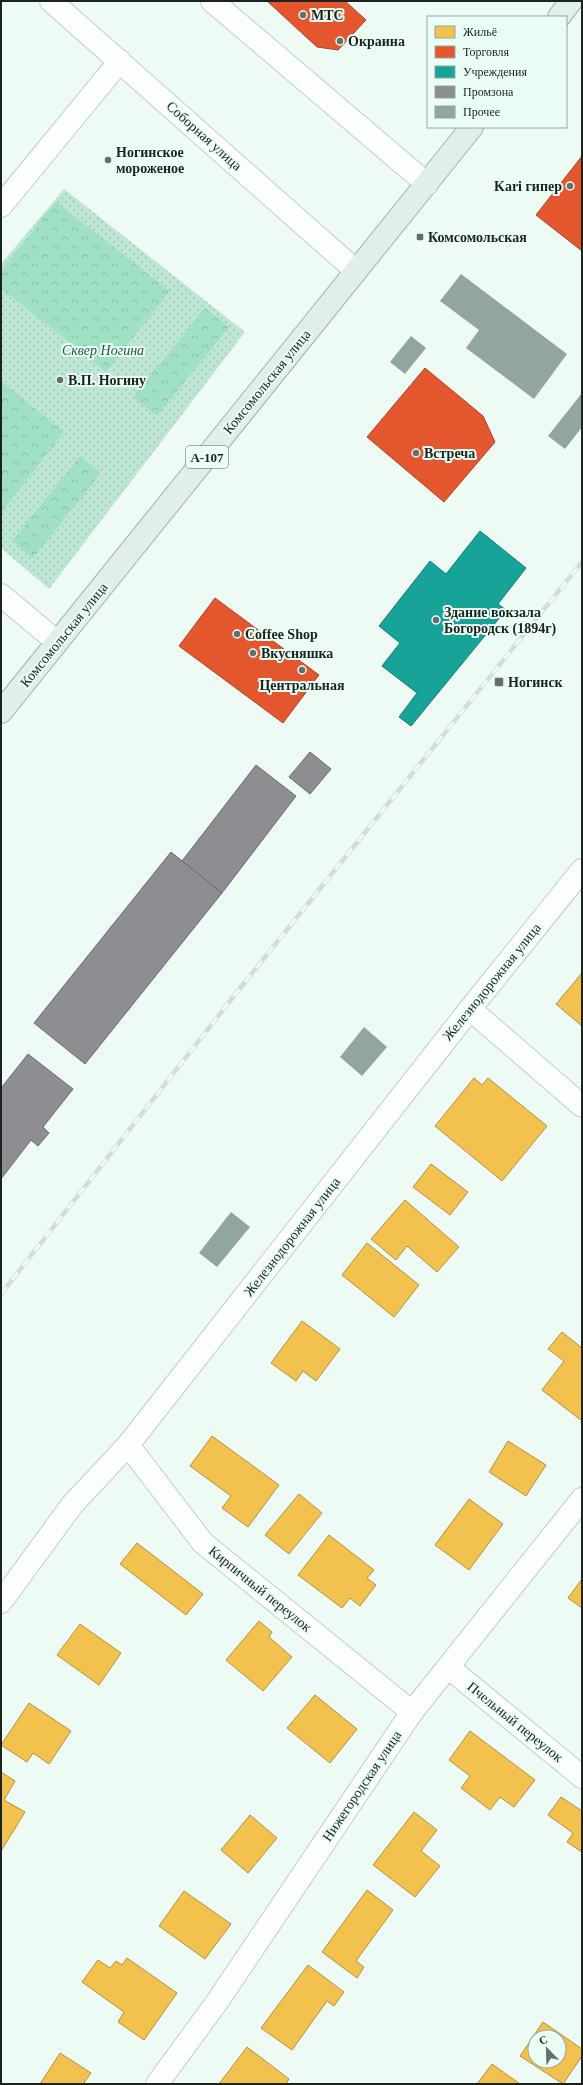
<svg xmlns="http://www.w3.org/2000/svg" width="583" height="2085" font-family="'Times New Roman',serif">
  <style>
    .grass { fill: url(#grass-dots) }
    .forest { fill: url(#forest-crowns) }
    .homes { fill: #f2c14e; stroke: #b29240; fill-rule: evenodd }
    .shops { fill: #e4572e; stroke: #a8472a }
    .public { fill: #17a398; stroke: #187d74 }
    .industry { fill: #8d8d92; stroke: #6b6d70 }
    .building { fill: #91a79e }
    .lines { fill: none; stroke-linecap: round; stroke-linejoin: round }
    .minor-casing { stroke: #c3ccc8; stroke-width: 24 }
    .major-casing { stroke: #9cb6ac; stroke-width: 24 }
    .minor { stroke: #fcfefd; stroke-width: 22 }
    .major { stroke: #e1eee9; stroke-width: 22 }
    .rail-casing { stroke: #d6dad8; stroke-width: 4.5 }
    .rail { stroke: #eafef5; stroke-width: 3; stroke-dasharray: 9; stroke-linecap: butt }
    .poi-dot { fill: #666e6a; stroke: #eafef5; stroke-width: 1.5 }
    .labels { text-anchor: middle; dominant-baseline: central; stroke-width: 4; stroke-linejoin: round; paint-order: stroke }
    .shield { fill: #eafef5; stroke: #5a655f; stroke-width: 1 }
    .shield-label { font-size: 13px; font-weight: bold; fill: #1c231f }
    .poi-label { font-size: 14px; font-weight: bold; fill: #1c231f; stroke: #eafef5; text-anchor: start }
    .street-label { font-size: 14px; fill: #1c231f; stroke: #eafef5 }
    .park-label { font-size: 14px; font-style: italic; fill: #285542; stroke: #eafef5 }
  </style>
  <defs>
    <pattern id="grass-dots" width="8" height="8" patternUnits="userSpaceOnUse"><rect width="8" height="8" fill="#bde6d4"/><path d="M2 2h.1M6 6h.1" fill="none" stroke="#a2c5b6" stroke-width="1.8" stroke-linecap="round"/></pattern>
    <pattern id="forest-crowns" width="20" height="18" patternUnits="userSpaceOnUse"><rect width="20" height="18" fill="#a0e1c6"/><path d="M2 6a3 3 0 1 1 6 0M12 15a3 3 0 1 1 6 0" fill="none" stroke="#89c1aa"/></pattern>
  </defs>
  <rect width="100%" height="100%" fill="#eefaf4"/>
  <path class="grass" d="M64,189L245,332L49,589L1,548V264Z"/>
  <g class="forest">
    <path d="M56,202L170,291L106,372L1,288V271Z"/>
    <path d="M205,308L229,327L157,416L133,397Z"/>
    <path d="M1,381L64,432L1,513Z"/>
    <path d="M80,456L101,473L33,558L12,541Z"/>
  </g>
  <g class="homes">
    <path d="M582,973V1026L556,1004Z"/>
    <path d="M474,1078L482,1085L488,1078L547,1126L502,1181L435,1126Z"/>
    <path d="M431,1164L468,1192L450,1215L413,1187Z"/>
    <path d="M405,1200L459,1247L437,1272L407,1246L396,1260L371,1239Z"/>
    <path d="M367,1243L419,1285L394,1317L342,1275Z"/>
    <path d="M302,1321L340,1349L316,1381L303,1371L296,1381L271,1363Z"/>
    <path d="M562,1332L582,1348V1421L542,1390L564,1361L548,1349Z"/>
    <path d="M212,1436L279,1485L248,1527L222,1508L231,1496L190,1466Z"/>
    <path d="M508,1441L546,1465L526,1496L489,1472Z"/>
    <path d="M299,1494L322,1513L289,1554L265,1535Z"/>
    <path d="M469,1499L503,1524L469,1570L435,1545Z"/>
    <path d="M329,1535L374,1570L367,1578L376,1585L360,1606L350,1598L342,1608L298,1575Z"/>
    <path d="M137,1543L203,1594L186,1615L120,1564Z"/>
    <path d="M582,1579V1608L568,1598Z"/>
    <path d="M259,1621L272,1632L269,1637L292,1657L263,1691L226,1660Z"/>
    <path d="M80,1624L121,1653L99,1685L57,1655Z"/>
    <path d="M315,1695L357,1729L330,1763L287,1728Z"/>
    <path d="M29,1703L71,1731L49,1764L33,1753L27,1762L1,1745Z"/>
    <path d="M470,1731L535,1780L514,1807L500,1797L490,1810L461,1788L470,1776L449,1760Z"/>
    <path d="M1,1772L15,1781L4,1800L25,1812L1,1851Z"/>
    <path d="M561,1797L582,1811V1852L567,1842L573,1833L548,1815Z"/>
    <path d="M414,1812L437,1830L421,1851L440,1866L415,1897L373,1865Z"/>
    <path d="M250,1815L277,1838L248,1873L221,1850Z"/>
    <path d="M367,1890L393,1910L356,1961L364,1967L357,1978L322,1952Z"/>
    <path d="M184,1891L231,1924L205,1959L159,1926Z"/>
    <path d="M127,1958L177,1993L144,2040L118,2022L124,2012L82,1982L98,1960L110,1968L116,1961L122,1965Z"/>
    <path d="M308,1965L344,1992L334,2006L327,2001L292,2050L261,2028Z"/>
    <path d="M543,2022L582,2049V2056L563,2084L520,2056ZM535,2037H559V2061H535Z"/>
    <path d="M247,2047L289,2079L286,2084H219Z"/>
    <path d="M60,2053L91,2073L83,2084H40Z"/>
    <path d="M492,2064L520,2084H477Z"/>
  </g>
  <g class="shops">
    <path d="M267,1H345L366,20L338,50L317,47Z"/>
    <path d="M582,156V251L536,215Z"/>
    <path d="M425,368L483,416L495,442L444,502L367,437Z"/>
    <path d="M215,598L319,675L283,723L179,646Z"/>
  </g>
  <path class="public" d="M480,531L526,568L498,604L506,610L411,726L399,717L417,693L382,666L400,643L379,626L430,561L446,574Z"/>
  <g class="industry">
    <path d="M310,752L331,769L310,794L289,777Z"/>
    <path d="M256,765L296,796L222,893L182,861Z"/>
    <path d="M171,852L222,893L85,1064L34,1023Z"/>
    <path d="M28,1054L73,1089L43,1127L49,1133L38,1146L31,1140L1,1179V1088Z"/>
  </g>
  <g class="building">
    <path d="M461,274L567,354L534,399L466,348L479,330L440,301Z"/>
    <path d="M411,336L426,348L405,374L390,362Z"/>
    <path d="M582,393V427L565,449L548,436Z"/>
    <path d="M364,1027L387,1047L362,1076L340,1057Z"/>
    <path d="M231,1212L250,1227L217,1267L199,1253Z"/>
  </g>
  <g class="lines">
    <g class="minor-casing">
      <g id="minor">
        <path d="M51,1L356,271"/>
        <path d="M212,1L427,184"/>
        <path d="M1,206L120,61"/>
        <path d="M1,595L57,642"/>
        <path d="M470,1009L582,1106"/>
        <path d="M128,1445L203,1543L412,1712"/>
        <path d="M1,1602L72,1505L128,1445L470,1009L582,870"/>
        <path d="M448,1667L582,1777"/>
        <path d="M157,2084L217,2002L412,1712L582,1499"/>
      </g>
    </g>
    <g class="major-casing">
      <g id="major">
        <path d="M559,17L571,1"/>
        <path d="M1,712L472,127"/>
      </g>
    </g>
    <use href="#minor" class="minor"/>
    <use href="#major" class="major"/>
    <g class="rail-casing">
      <path id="rail" d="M1,1294L237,992L582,562"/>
    </g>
    <use href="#rail" class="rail"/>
  </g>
  <g class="poi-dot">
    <circle cx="303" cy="15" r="4"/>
    <circle cx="340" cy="41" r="4"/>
    <circle cx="108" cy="160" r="4"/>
    <circle cx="570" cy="186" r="4"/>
    <rect x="416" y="233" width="8" height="8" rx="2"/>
    <circle cx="60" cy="380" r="4"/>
    <circle cx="416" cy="453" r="4"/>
    <circle cx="436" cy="620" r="4"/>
    <circle cx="237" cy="634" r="4"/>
    <circle cx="253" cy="653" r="4"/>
    <circle cx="302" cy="670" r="4"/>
    <rect x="494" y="677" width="10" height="10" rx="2"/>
  </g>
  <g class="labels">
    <rect class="shield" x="186" y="446" width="42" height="22" rx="3"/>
    <g class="shield-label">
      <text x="207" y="457">А-107</text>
    </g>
    <g class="poi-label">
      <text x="311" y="15">МТС</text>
      <text x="348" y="41">Окраина</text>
      <text x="116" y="152">Ногинское<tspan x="116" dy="16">мороженое</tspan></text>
      <text x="562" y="186" text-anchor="end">Kari гипер</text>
      <text x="428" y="237">Комсомольская</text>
      <text x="68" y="380">В.П. Ногину</text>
      <text x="424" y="453">Встреча</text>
      <text x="444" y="612">Здание вокзала<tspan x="444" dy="16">Богородск (1894г)</tspan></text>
      <text x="245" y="634">Coffee Shop</text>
      <text x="261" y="653">Вкусняшка</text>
      <text x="508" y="682">Ногинск</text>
      <text x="302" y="685" text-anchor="middle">Центральная</text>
    </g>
    <g class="street-label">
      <text transform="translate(204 136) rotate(42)">Соборная улица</text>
      <text transform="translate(267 382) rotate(-51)">Комсомольская улица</text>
      <text transform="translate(64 635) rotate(-51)">Комсомольская улица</text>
      <text transform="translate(492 982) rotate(-51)">Железнодорожная улица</text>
      <text transform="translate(292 1237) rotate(-52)">Железнодорожная улица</text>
      <text transform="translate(260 1589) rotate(39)">Кирпичный переулок</text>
      <text transform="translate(515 1722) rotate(39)">Пчельный переулок</text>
      <text transform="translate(362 1786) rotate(-56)">Нижегородская улица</text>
    </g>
    <g class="park-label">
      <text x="103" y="350">Сквер Ногина</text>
    </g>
  </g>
  <rect width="583" height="2085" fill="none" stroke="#1c231f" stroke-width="4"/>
  <rect x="427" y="16" width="140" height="112" fill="#eafef5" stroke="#98a69f"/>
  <rect x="435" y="26" width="20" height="12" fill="#f2c14e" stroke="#98a69f"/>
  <text x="463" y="36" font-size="12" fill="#1c231f">Жильё</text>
  <rect x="435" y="46" width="20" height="12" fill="#e4572e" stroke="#98a69f"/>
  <text x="463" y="56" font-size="12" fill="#1c231f">Торговля</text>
  <rect x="435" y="66" width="20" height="12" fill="#17a398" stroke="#98a69f"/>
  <text x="463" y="76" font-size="12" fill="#1c231f">Учреждения</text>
  <rect x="435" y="86" width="20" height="12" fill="#8d8d92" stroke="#98a69f"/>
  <text x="463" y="96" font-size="12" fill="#1c231f">Промзона</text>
  <rect x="435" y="106" width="20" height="12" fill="#91a79e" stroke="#98a69f"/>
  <text x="463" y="116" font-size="12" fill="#1c231f">Прочее</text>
  <g transform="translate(547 2049) rotate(337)"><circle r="19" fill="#eafef5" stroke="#98a69f"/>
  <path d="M0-3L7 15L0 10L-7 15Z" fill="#666e6a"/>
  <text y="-6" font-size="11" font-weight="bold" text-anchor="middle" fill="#1c231f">С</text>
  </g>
</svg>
